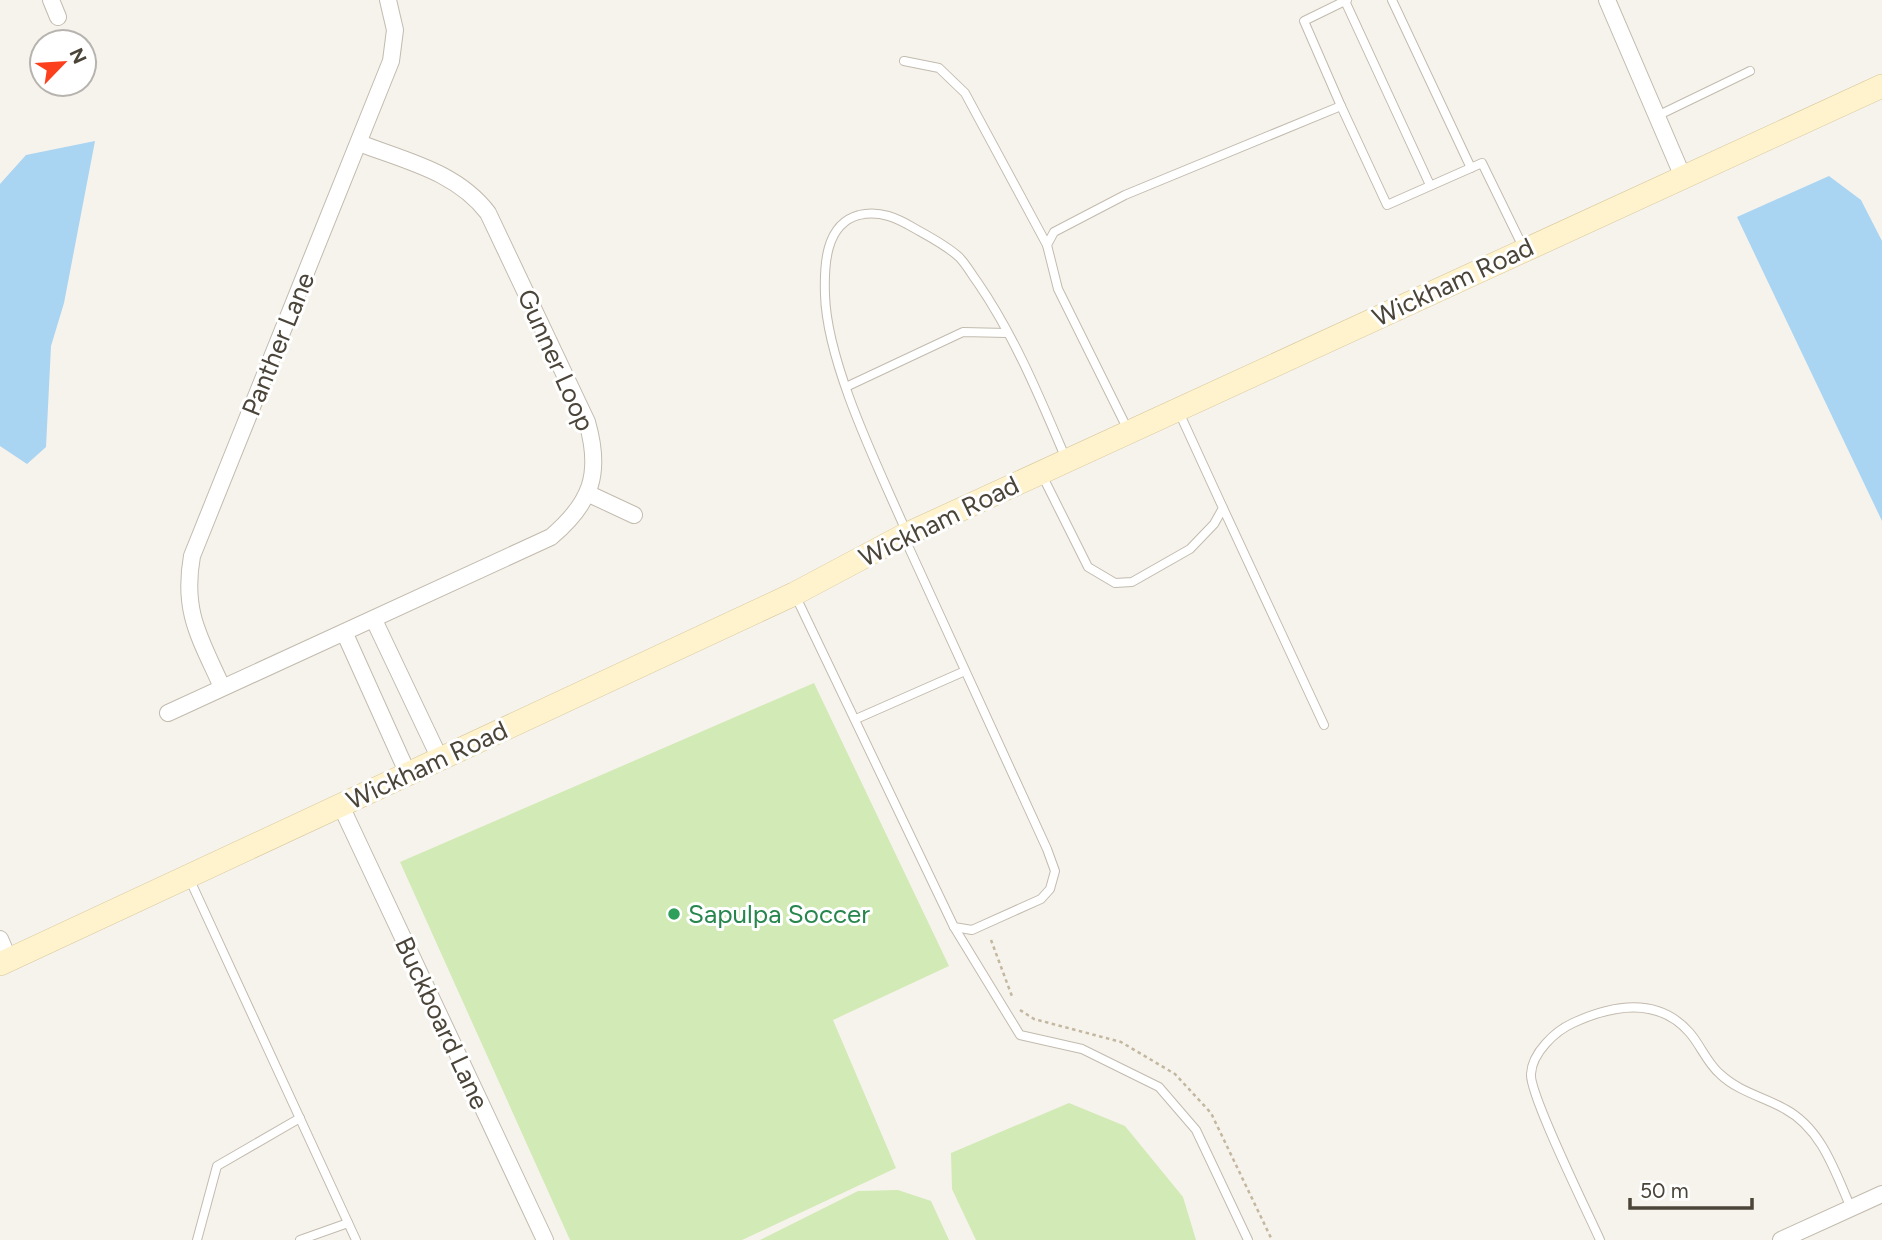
<svg xmlns="http://www.w3.org/2000/svg" width="1882" height="1240" font-family="Figtree,sans-serif">
  <style>
    .green { fill: #d2eab5 }
    .water { fill: #a9d4f2 }
    .lines { fill: none; stroke-linecap: round; stroke-linejoin: round }
    .lane-casing { stroke: #c2bbae; stroke-width: 10 }
    .street-casing { stroke: #c2bbae; stroke-width: 18 }
    .secondary-casing { stroke: #d6c79b; stroke-width: 24 }
    .path { stroke: #c4b79f; stroke-width: 2.5; stroke-dasharray: 3.5 3.5; stroke-linecap: butt }
    .lane { stroke: #fff; stroke-width: 8 }
    .street { stroke: #fff; stroke-width: 16 }
    .secondary { stroke: #fff3cd; stroke-width: 23 }
    .leisure-dot { fill: #2e9e5b; stroke: #fff; stroke-width: 2.5 }
    .labels { text-anchor: middle; dominant-baseline: central; stroke-width: 6; stroke-linejoin: round; paint-order: stroke }
    .street-label { font-size: 26px; fill: #4b4439; stroke: #fff }
    .leisure-label { font-size: 26px; fill: #27864d; stroke: #fff; text-anchor: start }
  </style>
  <rect width="100%" height="100%" fill="#f6f3ec"/>
  <g class="green">
    <path d="M814,683L949,966L833,1020L896,1168L742,1240H570L400,862Z"/>
    <path d="M1069,1103L1125,1126L1183,1197L1196,1240H976L952,1189L951,1153Z"/>
    <path d="M898,1190L931,1201L949,1240H760L858,1191Z"/>
  </g>
  <g class="water">
    <path d="M95,141L64,303L51,346L46,447L27,464L0,446V184L26,155Z"/>
    <path d="M1829,176L1861,200L1882,241V521L1737,217Z"/>
  </g>
  <g class="lines">
    <g class="lane-casing">
      <g id="lane">
        <path d="M1392,0L1471,168"/>
        <path d="M1345,1L1430,185"/>
        <path d="M904,61L939,68L965,93L1047,245"/>
        <path d="M1341,106L1304,21L1347,0"/>
        <path d="M1657,116L1750,71"/>
        <path d="M848,386L963,332L1007,333"/>
        <path d="M1128,430L1058,289L1047,245L1054,232L1125,195L1341,106L1387,205L1482,163L1523,247"/>
        <path d="M1042,475L1088,567L1115,583L1132,582L1190,549L1214,524L1223,508L1178,410"/>
        <path d="M1223,508L1324,725"/>
        <path d="M906,531C878,467 827,364 825,295C824,266 825,224 859,215C880,210 897,218 914,228C930,237 946,245 959,257C966,264 972,275 978,283C1015,337 1040,398 1066,459"/>
        <path d="M796,597L954,927L972,930L1041,899L1050,889L1055,871L1047,849L904,537"/>
        <path d="M856,719L965,671"/>
        <path d="M189,878L356,1240"/>
        <path d="M954,927L1020,1035L1082,1049L1159,1087L1196,1130L1248,1240"/>
        <path d="M197,1240L217,1166L300,1118"/>
        <path d="M300,1240L348,1223"/>
        <path d="M1600,1240C1588,1213 1529,1094 1531,1074C1532,1053 1555,1031 1573,1023C1612,1005 1657,996 1689,1032C1700,1044 1707,1063 1720,1074C1739,1092 1764,1097 1785,1109C1822,1129 1835,1172 1851,1208"/>
      </g>
    </g>
    <g class="street-casing">
      <g id="street">
        <path d="M51,0L58,17"/>
        <path d="M1607,0L1683,177"/>
        <path d="M589,494L634,515"/>
        <path d="M374,620L440,759"/>
        <path d="M345,634L408,774"/>
        <path d="M222,687C200,638 182,612 192,556L391,61L395,30L388,0"/>
        <path d="M168,713L551,537C591,503 602,474 587,422L488,213C457,172 406,161 359,143"/>
        <path d="M341,806L545,1240"/>
        <path d="M0,939L9,960"/>
        <path d="M1781,1240L1882,1194"/>
      </g>
    </g>
    <g class="secondary-casing">
      <path id="secondary" d="M0,964L794,594L903,536L1882,86"/>
    </g>
    <g class="path">
      <path d="M991,940L1013,999"/>
      <path d="M1020,1010L1034,1019L1121,1042L1175,1074L1211,1113L1272,1240"/>
    </g>
    <use href="#lane" class="lane"/>
    <use href="#street" class="street"/>
    <use href="#secondary" class="secondary"/>
  </g>
  <circle class="leisure-dot" cx="674" cy="914" r="7"/>
  <g class="labels">
    <g class="street-label">
      <text transform="translate(1453 282) rotate(-25)">Wickham Road</text>
      <text transform="translate(278 344) rotate(-68)">Panther Lane</text>
      <text transform="translate(556 360) rotate(66)">Gunner Loop</text>
      <text transform="translate(939 521) rotate(-26)">Wickham Road</text>
      <text transform="translate(427 765) rotate(-25)">Wickham Road</text>
      <text transform="translate(442 1023) rotate(65)">Buckboard Lane</text>
    </g>
    <g class="leisure-label">
      <text x="688" y="914">Sapulpa Soccer</text>
    </g>
  </g>
  <g transform="translate(63 63) rotate(65)"><circle r="33" fill="#ffffff" stroke="#b7b4b0" stroke-width="2"/>
  <path d="M0-5L12 26L0 18L-12 26Z" fill="#fc3f1d"/>
  <text y="-10" font-size="19" font-weight="bold" text-anchor="middle" fill="#4b4439">N</text>
  </g>
  <path d="M1630 1198v10h122v-10" fill="none" stroke="#4b4439" stroke-width="3.5"/>
  <text x="1640" y="1198" font-size="21" fill="#4b4439" stroke="#ffffff" stroke-width="5" paint-order="stroke">50 m</text>
</svg>
